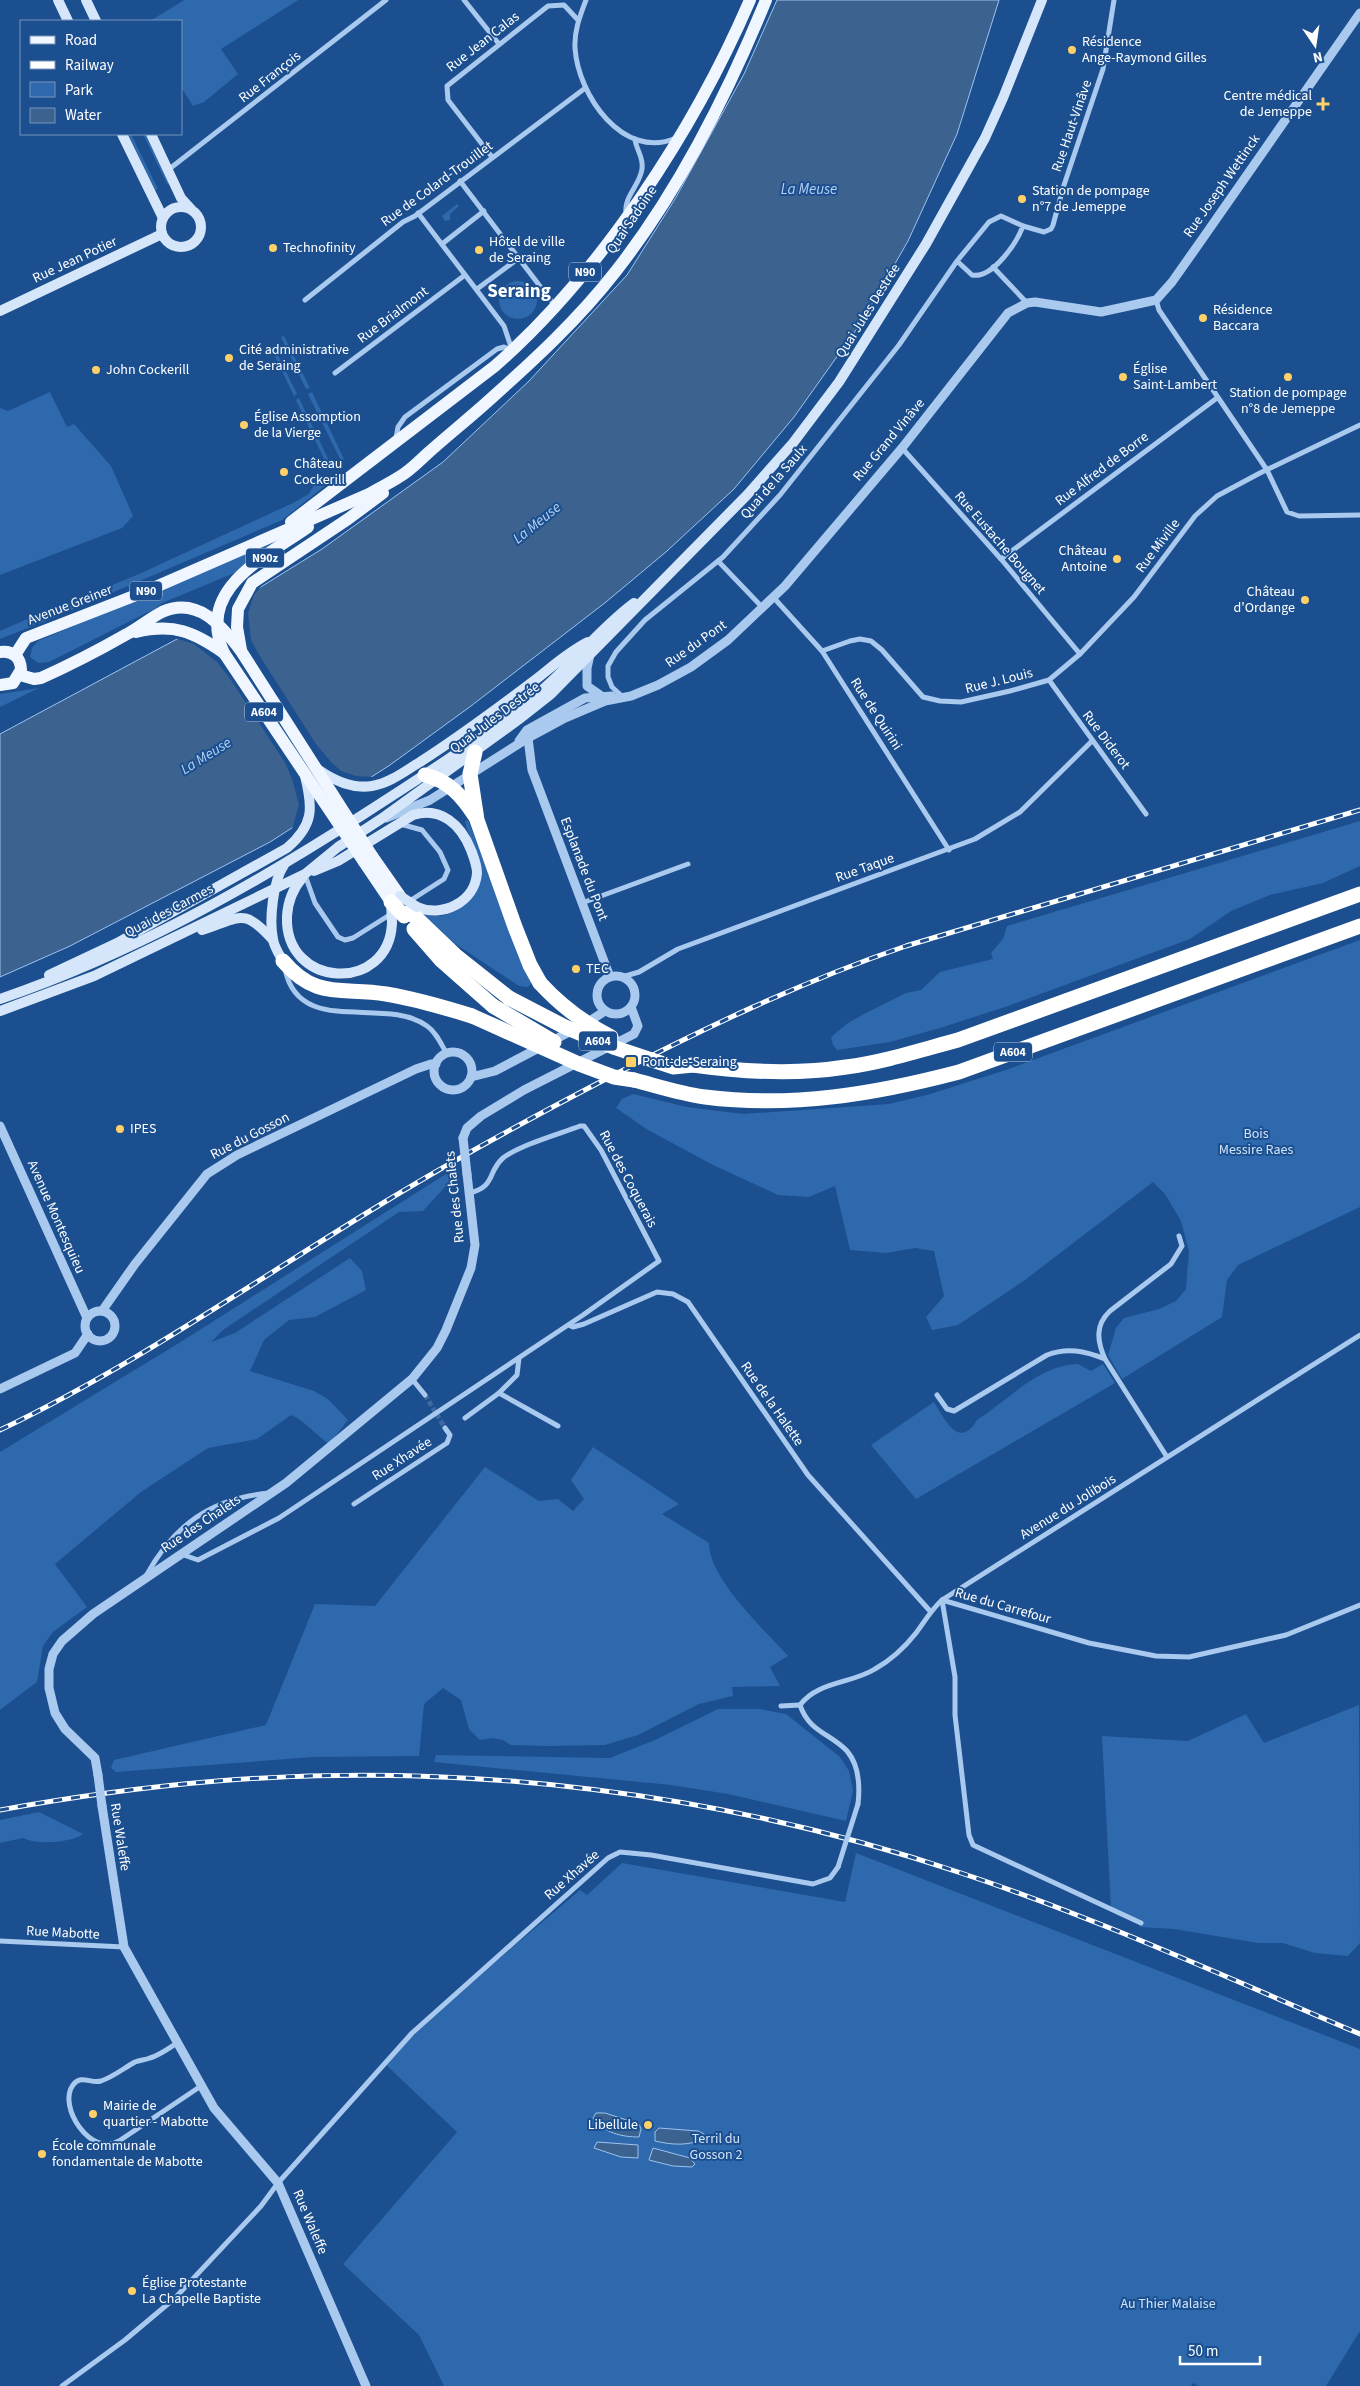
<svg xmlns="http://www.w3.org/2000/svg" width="1360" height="2386" font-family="'Source Sans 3',sans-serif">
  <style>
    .green { fill: #2e69ad }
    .water { fill: #3c6290; stroke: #9cc4f0 }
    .pier { fill: #1b4f8f }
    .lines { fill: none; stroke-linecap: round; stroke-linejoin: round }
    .minor-tunnel { stroke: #3d69a0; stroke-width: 5; stroke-dasharray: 5 2.5; stroke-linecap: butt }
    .minor { stroke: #a9c9ee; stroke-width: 5 }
    .tertiary { stroke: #a9c9ee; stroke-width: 9 }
    .secondary { stroke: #d6e6fa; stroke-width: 10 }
    .primary { stroke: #f0f6ff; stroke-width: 12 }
    .motorway { stroke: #fff; stroke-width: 15 }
    .rail-casing { stroke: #fff; stroke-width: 5 }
    .rail { stroke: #1b4f8f; stroke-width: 3; stroke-dasharray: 9; stroke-linecap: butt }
    .minor-bridge { stroke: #a9c9ee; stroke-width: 5 }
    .tertiary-bridge { stroke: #a9c9ee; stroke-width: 9 }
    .secondary-bridge { stroke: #d6e6fa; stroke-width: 10 }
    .primary-bridge { stroke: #f0f6ff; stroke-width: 12 }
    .motorway-bridge { stroke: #fff; stroke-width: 15 }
    .poi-dot { fill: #ffd166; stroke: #1b4f8f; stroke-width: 2 }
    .labels { text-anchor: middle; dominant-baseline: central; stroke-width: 4; stroke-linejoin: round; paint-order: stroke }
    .shield { fill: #1b4f8f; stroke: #bbcadd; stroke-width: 1 }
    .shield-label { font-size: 12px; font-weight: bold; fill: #fff }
    .street-label { font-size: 14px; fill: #fff; stroke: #1b4f8f }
    .poi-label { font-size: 14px; fill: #fff; stroke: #1b4f8f; text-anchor: start }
    .park-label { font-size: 14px; fill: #cfe3fa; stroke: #1b4f8f }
    .water-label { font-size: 15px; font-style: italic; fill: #b5d3f5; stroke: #1b4f8f }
    .district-label { font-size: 19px; font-weight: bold; fill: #fff; stroke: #1b4f8f }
  </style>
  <rect width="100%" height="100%" fill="#1b4f8f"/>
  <g class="green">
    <path d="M184,0H298L221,49L238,74L204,102L193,106L181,87V21H150Z"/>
    <path d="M128,134H131L158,189L155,190Z"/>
    <path d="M143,134H146L170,183L167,184Z"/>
    <path d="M457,204L459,206L450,214V220L445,221L442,216Z"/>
    <circle cx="518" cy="300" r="19"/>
    <path d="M284,336L310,388L306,389L281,337Z"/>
    <path d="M274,347L297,394L294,396L271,348Z"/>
    <path d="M50,392L67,427L74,424L111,466L133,516L122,528L0,575V408L8,411Z"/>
    <path d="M312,392L344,459L341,461L308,394Z"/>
    <path d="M299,398L331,465L328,467L296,400Z"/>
    <path d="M326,479L329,480L326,485L282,520L39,624L37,616L139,574L293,503L309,494L315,483Z"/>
    <path d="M295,532L249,567L162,603L156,608L49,662L38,663L30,657L32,648L38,641Z"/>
    <path d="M32,617L35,625L0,639V631Z"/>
    <path d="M39,688L0,707V694Z"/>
    <path d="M468,820L532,983L528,987L519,986L454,943L424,915C450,920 470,907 477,883C479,878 482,873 481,868C478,851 468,837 465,821Z"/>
    <path d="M1360,821V866L1323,883L1270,895L1231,911L1190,939L1008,1006L940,1028L890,1042L837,1050L833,1045L831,1037L848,1023L862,1015L906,993L921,990L940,972L993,959L991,953L1003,939L1007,926Z"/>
    <path d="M1360,940V1207L1238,1265L1227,1280L1222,1317L1122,1379L1108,1355L1116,1328L1124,1318L1159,1309L1176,1301L1186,1289L1189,1251L1181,1221L1165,1194L1153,1182L1025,1280L958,1325L932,1330L926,1317L944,1296L934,1251L915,1248L886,1253L850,1250L835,1186L809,1197L778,1195L713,1165L648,1130L616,1108L622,1099L633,1094L687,1107L743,1114L889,1104L927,1095L1006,1070Z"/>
    <path d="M446,1174L455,1176L423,1211L399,1212L223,1330L211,1342L235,1333L350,1258L362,1271L366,1290L315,1317L289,1320L264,1340L250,1371L314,1391L328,1399L348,1420L329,1444C316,1435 305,1421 291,1415L257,1439L208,1448L141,1492L55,1564L87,1607L53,1632L43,1646L37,1682L0,1710V1452L179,1343Z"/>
    <path d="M1078,1364L1091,1371L1103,1364L1115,1383L916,1499L871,1445L934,1402C944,1418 959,1451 977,1420C1009,1400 1038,1365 1078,1364Z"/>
    <path d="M593,1447L679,1504L662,1514L709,1543C709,1579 764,1629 788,1656L770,1667L780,1686L732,1687L733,1696L699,1704L638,1735L605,1745L547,1746L511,1745L503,1740L491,1738L480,1740L469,1729L461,1700L443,1688L424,1704L419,1756L314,1757L116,1772L111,1768L114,1760L266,1725L315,1604L375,1606L485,1467L539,1501L558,1499L573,1511L584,1499L571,1480Z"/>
    <path d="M1359,1705L1360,1943L1348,1956L1315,1953L1283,1943H1258L1174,1929L1140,1927L1141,1923L1111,1908L1102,1736L1188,1741L1246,1714L1264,1743Z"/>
    <path d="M718,1709H760L786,1714L840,1757L849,1771L853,1791L846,1821L728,1794L671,1785L434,1762L436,1755L610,1758L657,1739Z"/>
    <path d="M39,1812L83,1834C71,1843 36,1845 23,1838L0,1843V1820Z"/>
    <path d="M856,1853L1360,2049V2331L1326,2386H1198L1193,2383L1191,2386H444L419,2335L343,2264L457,2132L384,2063L412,2033L580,1890L587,1895L622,1863L845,1902Z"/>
  </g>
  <g class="water">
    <path d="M777,0H999L957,134L908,241L861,323L794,417L734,489L667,551L606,602L471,706L390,765L270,842L70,946L0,977V734L177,639L322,549L443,462L529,381L627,275L675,199L744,74Z"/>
    <path d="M596,2113H605L639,2124L641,2129L639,2137C622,2137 604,2133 593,2118Z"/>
    <path d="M659,2128L698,2131L704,2134V2139C688,2146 672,2145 655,2141V2132Z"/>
    <path d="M597,2142L638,2145V2158L621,2157L594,2148Z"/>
    <path d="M653,2148L690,2158L695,2164L692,2167L673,2166L649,2160Z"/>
  </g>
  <path class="pier" d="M263,584L254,595L248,613L251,640L261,658L316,744L332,763L341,771L356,776L373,777L292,829L299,805L293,782L286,764L229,677L217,662L194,644L175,638Z"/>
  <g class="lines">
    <path class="minor-tunnel" d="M425,1395L445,1428"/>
    <g class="minor">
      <path d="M464,0L499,44"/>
      <path d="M586,0C580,16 574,31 575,48C578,95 623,161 676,138"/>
      <path d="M492,157L448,100L447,86L548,6L564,5L578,20"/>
      <path d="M168,170L386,0"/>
      <path d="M460,181L555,306"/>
      <path d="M418,213L504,326L512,350"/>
      <path d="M626,213C624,196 640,185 642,169C644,157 636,150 635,139"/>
      <path d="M1023,226L1044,232L1051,229L1053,225L1063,188L1103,69L1114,0"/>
      <path d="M442,244L484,211"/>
      <path d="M993,267L1027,303"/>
      <path d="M477,289L519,258"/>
      <path d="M305,300L403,222L415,216L584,89"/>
      <path d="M1156,300L1159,310L1267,470L1287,512L1299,516L1360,515"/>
      <path d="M335,373L465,275"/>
      <path d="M396,438L398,427L405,417L497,349L504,347L512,350"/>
      <path d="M902,448L1001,559L1080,654"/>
      <path d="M1001,559L1217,398"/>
      <path d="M718,561L763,608"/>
      <path d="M774,598L822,651L949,850"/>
      <path d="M822,651L850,641L860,639L871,641L882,650L923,697L940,701L961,702L1010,691L1049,680L1080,654L1134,597L1195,516L1217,496L1260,473L1360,425"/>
      <path d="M1049,680L1146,814"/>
      <path d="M624,698L612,687L608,677V666L616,652L645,620L723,557L780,495L899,345L957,261L989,222L1001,216L1023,226C1017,242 993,279 972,275L957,261"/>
      <path d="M400,824L422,830L440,852L448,870L444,879L408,902"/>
      <path d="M305,875L315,903L338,937L345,940L353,938L391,914"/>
      <path d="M582,903L688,864"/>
      <path d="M285,969C299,1038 384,995 427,1026C436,1032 441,1044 447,1054"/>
      <path d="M622,977L639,972L678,949L975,839L1020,812L1092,741"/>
      <path d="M569,1325L573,1327L584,1324L657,1292L673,1294L688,1302L808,1475L930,1611"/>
      <path d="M1105,1359C1097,1341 1095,1325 1110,1311L1171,1264L1182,1246L1179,1236"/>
      <path d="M412,1379L425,1395"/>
      <path d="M499,1393L558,1426"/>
      <path d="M937,1395L947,1409L954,1411L1047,1355C1067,1347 1085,1351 1105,1359L1167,1457"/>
      <path d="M465,1418L499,1393L517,1375L519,1358"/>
      <path d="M354,1504L447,1443L450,1435L445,1428"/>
      <path d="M181,1554L198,1560L279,1518L583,1315L659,1261L601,1150L584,1126H580C559,1134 520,1145 503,1158C487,1172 496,1187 469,1193"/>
      <path d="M146,1576C174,1525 211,1498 270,1493"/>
      <path d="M942,1600L1089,1643L1156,1656L1189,1657L1286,1635L1360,1605"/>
      <path d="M942,1600L955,1677V1715L969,1835L973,1845L1141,1923"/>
      <path d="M800,1705C818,1681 851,1684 875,1669C891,1660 905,1647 916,1633C925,1621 931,1610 942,1600L1360,1335"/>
      <path d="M800,1705C809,1732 830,1733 847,1751C859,1765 860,1786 858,1804"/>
      <path d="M781,1706L800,1705"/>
      <path d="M0,1941L124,1947"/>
      <path d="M177,2043C169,2048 160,2055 150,2058C145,2060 140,2060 135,2062C124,2068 113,2077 101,2081C91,2084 81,2074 73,2085C57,2106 91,2158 119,2141L201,2086"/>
      <path d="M62,2386L125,2340L175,2298L261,2206L278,2183L412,2033L608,1858L620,1852L651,1855L813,1884L830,1878L838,1867"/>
    </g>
    <g class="tertiary">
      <path d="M590,655L587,668V686L600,695"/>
      <path d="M528,738L532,770L610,977"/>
      <path d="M519,741L527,730L585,698L612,696"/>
      <path d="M386,818L430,800L528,738L565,718L605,701L631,696L658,685L691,667L728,640L785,586L902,448L1008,313L1027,303L1035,302L1101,312L1156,300L1172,282L1203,238L1360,13"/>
      <circle cx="616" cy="995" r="19"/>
      <path d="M585,1024L605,1011"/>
      <circle cx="453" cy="1071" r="19"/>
      <path d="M471,1077L495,1071L573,1030"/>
      <path d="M0,1126L87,1318"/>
      <path d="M463,1138L467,1128L481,1116L524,1090L634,1034L638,1026L631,1007"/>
      <path d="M102,1311L135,1264L207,1174L237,1155L416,1069L431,1064H436"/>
      <circle cx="100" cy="1326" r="15"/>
      <path d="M0,1389L75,1353L88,1334"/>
      <path d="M98,1775L95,1758L65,1729L55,1713L49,1688V1669L53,1654L62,1641L93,1614L286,1483L412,1379L437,1348L446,1330L471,1268L475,1245L467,1174"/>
      <path d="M102,1806L124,1947L214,2108L278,2183L366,2386"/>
    </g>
    <g class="secondary">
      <path d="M58,0L68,21"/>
      <path d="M86,0L96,21"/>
      <path d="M122,134L163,218"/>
      <path d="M151,134L181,198L191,209"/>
      <circle cx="181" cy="227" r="20"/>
      <path d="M0,311L162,234"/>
      <path d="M319,770C335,781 352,789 372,786C390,783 405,771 420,762C459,737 498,708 535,680C553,666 568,652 588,642"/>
      <path d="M314,871L338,861L413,815C441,806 461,825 471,850C474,858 477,865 477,873C475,902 442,918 417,907"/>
      <path d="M302,878C292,890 288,901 287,916C284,989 389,994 392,923"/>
      <path d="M202,930C240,918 243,907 272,939"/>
      <path d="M283,961C279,954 274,947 273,939C269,920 273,881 284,865"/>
      <path d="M49,975L117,943L287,848C314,825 313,808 305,776"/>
      <path d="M0,999C129,955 249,888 364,814C420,778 476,742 529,701C567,672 596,631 634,603"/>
      <path d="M0,1011L94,976L305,874L338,847L381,819L518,720L551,694L747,495L793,443L839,382L926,244L985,138L1003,98L1042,0"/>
    </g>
    <g class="primary">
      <path d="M291,522L495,366C601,273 694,130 750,0"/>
      <path d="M308,527C264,558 195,589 224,653L340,826"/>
      <path d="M136,632C174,623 194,632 224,653"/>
      <path d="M241,650L237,627L238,609L252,583L348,519L383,493"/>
      <path d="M0,652C13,650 21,658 21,670L13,683L0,685"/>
      <path d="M15,655L26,638L144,592L369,494C379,488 390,483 399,477C410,471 419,461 428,453C447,436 467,420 486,403C532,362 578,320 616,271C678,192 728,93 766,0"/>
      <path d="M20,675L34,679L41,678C70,665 99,650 127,634C139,628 150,618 162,612C198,596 222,626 241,651L349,820"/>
      <path d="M372,856L400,896"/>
      <path d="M364,862L391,902"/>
    </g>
    <g class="motorway">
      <path d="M475,752L470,774L477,820L515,927L530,965L540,983"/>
      <path d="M425,775C449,781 462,796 475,816"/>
      <path d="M410,912L455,955L509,998"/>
      <path d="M414,929L442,961L493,1006"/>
      <path d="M283,961C316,1000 341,987 386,994C416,999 443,1007 472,1016"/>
      <path d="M693,1065C743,1072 795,1075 846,1067C884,1062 921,1050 958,1040L1360,894"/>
      <path d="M634,1080C657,1086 681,1094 705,1097C792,1108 875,1094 959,1072L1360,926"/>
    </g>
    <g class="rail-casing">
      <g id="rail">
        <path d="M0,1430C134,1366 256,1280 383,1203C455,1159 529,1119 604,1080C702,1029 801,982 906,946L1360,810"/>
        <path d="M0,1810C72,1797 144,1787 217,1781C466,1761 724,1793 961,1873C1097,1918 1228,1978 1360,2034"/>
      </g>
    </g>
    <use href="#rail" class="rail"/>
    <path class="minor-bridge" d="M838,1867L858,1804"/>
    <g class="tertiary-bridge">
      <path d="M463,1138L467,1174"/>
      <path d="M98,1775L102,1806"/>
    </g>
    <g class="secondary-bridge">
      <path d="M400,896L417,907"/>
      <path d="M391,902L392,923"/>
    </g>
    <g class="primary-bridge">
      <path d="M349,820L372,856"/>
      <path d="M340,826L364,862"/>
    </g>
    <g class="motorway-bridge">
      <path d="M391,902L404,916"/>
      <path d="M540,983C560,1005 584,1023 611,1037"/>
      <path d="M509,998L565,1027L616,1048L673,1067L693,1065"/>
      <path d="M493,1006L554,1042"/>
      <path d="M472,1016L579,1064L614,1077L634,1080"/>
    </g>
  </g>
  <g class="poi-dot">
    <circle cx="1072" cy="50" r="5"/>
    <path d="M1320.5 96.5h5v5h5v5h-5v5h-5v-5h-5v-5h5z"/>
    <circle cx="1022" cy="199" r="5"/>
    <circle cx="273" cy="248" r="5"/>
    <circle cx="479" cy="250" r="5"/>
    <circle cx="1203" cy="318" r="5"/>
    <circle cx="229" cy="358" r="5"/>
    <circle cx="96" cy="370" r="5"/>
    <circle cx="1123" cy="377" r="5"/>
    <circle cx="1288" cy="377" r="5"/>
    <circle cx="244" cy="425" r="5"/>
    <circle cx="284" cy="472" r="5"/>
    <circle cx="1117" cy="559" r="5"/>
    <circle cx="1305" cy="600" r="5"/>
    <circle cx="576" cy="969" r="5"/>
    <rect x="625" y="1056" width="12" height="12" rx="2.5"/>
    <circle cx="120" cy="1129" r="5"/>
    <circle cx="93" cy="2114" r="5"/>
    <circle cx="648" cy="2125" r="5"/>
    <circle cx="42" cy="2154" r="5"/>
    <circle cx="132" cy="2291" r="5"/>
  </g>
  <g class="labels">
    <g class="shield">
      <rect x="569" y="262.5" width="32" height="19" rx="4"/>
      <rect x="246" y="548.5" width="38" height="19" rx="4"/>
      <rect x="130" y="581.5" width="32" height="19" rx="4"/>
      <rect x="245" y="702.5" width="38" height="19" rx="4"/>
      <rect x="579" y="1031.5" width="38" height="19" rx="4"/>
      <rect x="994" y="1042.5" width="38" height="19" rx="4"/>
    </g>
    <g class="shield-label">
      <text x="585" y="272">N90</text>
      <text x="265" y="558">N90z</text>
      <text x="146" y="591">N90</text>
      <text x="264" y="712">A604</text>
      <text x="598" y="1041">A604</text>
      <text x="1013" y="1052">A604</text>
    </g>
    <g class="street-label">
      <text transform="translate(483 42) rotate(-38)">Rue Jean Calas</text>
      <text transform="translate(270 77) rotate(-38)">Rue François</text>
      <text transform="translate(1072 126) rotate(-71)">Rue Haut-Vinâve</text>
      <text transform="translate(437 184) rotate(-36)">Rue de Colard-Trouillet</text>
      <text transform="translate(1222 186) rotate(-55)">Rue Joseph Wettinck</text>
      <text transform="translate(632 220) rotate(-56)">Quai Sadoine</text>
      <text transform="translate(75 260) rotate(-25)">Rue Jean Potier</text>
      <text transform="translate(868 311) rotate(-58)">Quai Jules Destrée</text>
      <text transform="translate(393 315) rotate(-37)">Rue Brialmont</text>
      <text transform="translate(889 440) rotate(-50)">Rue Grand Vinâve</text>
      <text transform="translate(1102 469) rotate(-37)">Rue Alfred de Borre</text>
      <text transform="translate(774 482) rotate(-49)">Quai de la Saulx</text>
      <text transform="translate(1000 543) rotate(49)">Rue Eustache Bougnet</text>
      <text transform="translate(1158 546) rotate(-53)">Rue Miville</text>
      <text transform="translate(70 605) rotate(-21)">Avenue Greiner</text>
      <text transform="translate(696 644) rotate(-35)">Rue du Pont</text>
      <text transform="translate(999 681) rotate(-14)">Rue J. Louis</text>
      <text transform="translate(876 714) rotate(57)">Rue de Quirini</text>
      <text transform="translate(495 718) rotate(-37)">Quai Jules Destrée</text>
      <text transform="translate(1106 740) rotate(53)">Rue Diderot</text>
      <text transform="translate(865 868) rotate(-20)">Rue Taque</text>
      <text transform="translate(584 869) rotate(69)">Esplanade du Pont</text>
      <text transform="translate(169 911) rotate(-28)">Quai des Carmes</text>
      <text transform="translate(250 1136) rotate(-27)">Rue du Gosson</text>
      <text transform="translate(628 1179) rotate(62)">Rue des Coquerais</text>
      <text transform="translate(455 1197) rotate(-96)">Rue des Chalets</text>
      <text transform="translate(56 1217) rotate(66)">Avenue Montesquieu</text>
      <text transform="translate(772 1404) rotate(55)">Rue de la Halette</text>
      <text transform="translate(402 1459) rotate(-33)">Rue Xhavée</text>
      <text transform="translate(1068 1507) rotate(-32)">Avenue du Jolibois</text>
      <text transform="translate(201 1524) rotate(-34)">Rue des Chalets</text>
      <text transform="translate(1003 1606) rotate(16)">Rue du Carrefour</text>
      <text transform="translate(120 1837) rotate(81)">Rue Waleffe</text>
      <text transform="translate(572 1875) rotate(-41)">Rue Xhavée</text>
      <text transform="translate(63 1933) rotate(3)">Rue Mabotte</text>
      <text transform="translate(310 2222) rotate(67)">Rue Waleffe</text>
    </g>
    <g class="poi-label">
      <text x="1082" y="42">Résidence<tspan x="1082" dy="16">Ange-Raymond Gilles</tspan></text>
      <text x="1312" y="96" text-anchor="end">Centre médical<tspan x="1312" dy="16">de Jemeppe</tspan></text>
      <text x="1032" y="191">Station de pompage<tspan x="1032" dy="16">n°7 de Jemeppe</tspan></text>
      <text x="489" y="242">Hôtel de ville<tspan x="489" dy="16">de Seraing</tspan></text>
      <text x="283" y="248">Technofinity</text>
      <text x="1213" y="310">Résidence<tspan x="1213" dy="16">Baccara</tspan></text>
      <text x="239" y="350">Cité administrative<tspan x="239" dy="16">de Seraing</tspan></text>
      <text x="1133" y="369">Église<tspan x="1133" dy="16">Saint-Lambert</tspan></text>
      <text x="106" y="370">John Cockerill</text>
      <text x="1288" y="393" text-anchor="middle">Station de pompage<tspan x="1288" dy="16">n°8 de Jemeppe</tspan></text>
      <text x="254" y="417">Église Assomption<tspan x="254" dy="16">de la Vierge</tspan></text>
      <text x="294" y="464">Château<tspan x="294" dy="16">Cockerill</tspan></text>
      <text x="1107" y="551" text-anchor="end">Château<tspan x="1107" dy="16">Antoine</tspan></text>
      <text x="1295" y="592" text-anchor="end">Château<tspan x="1295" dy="16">d'Ordange</tspan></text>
      <text x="586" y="969">TEC</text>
      <text x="642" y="1062">Pont-de-Seraing</text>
      <text x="130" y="1129">IPES</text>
      <text x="103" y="2106">Mairie de<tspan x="103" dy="16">quartier - Mabotte</tspan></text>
      <text x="638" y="2125" text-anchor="end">Libellule</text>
      <text x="52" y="2146">École communale<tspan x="52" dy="16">fondamentale de Mabotte</tspan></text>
      <text x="142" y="2283">Église Protestante<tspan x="142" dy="16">La Chapelle Baptiste</tspan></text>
    </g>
    <g class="park-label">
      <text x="1256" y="1134">Bois<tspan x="1256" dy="16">Messire Raes</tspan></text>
      <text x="716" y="2139">Terril du<tspan x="716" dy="16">Gosson 2</tspan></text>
      <text x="1168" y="2304">Au Thier Malaise</text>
    </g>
    <g class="water-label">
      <text x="809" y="189">La Meuse</text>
      <text transform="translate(537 523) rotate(-39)">La Meuse</text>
      <text transform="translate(206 756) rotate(-32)">La Meuse</text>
    </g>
    <g class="district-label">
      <text x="519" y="291">Seraing</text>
    </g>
  </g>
  <rect x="20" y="20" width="162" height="115" fill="#1b4f8f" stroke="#7695bc"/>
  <rect x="30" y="36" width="25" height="8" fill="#f0f6ff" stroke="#7695bc"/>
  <text x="65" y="45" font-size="15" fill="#ffffff">Road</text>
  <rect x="30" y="61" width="25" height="8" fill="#ffffff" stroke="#7695bc"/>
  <text x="65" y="70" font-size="15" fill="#ffffff">Railway</text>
  <rect x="30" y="82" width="25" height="15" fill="#2e69ad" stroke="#7695bc"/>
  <text x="65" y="95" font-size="15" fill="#ffffff">Park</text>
  <rect x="30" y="108" width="25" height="15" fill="#3c6290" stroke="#7695bc"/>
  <text x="65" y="120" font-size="15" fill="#ffffff">Water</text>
  <g transform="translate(1315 45) rotate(167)" stroke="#1b4f8f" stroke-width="4" paint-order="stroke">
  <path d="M0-4L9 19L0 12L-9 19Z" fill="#ffffff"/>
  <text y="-8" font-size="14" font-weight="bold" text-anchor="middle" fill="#ffffff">N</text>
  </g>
  <path d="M1180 2356v8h80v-8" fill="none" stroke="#ffffff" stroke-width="2.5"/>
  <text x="1188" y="2356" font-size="15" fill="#ffffff" stroke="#1b4f8f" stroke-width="4" paint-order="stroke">50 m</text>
</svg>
